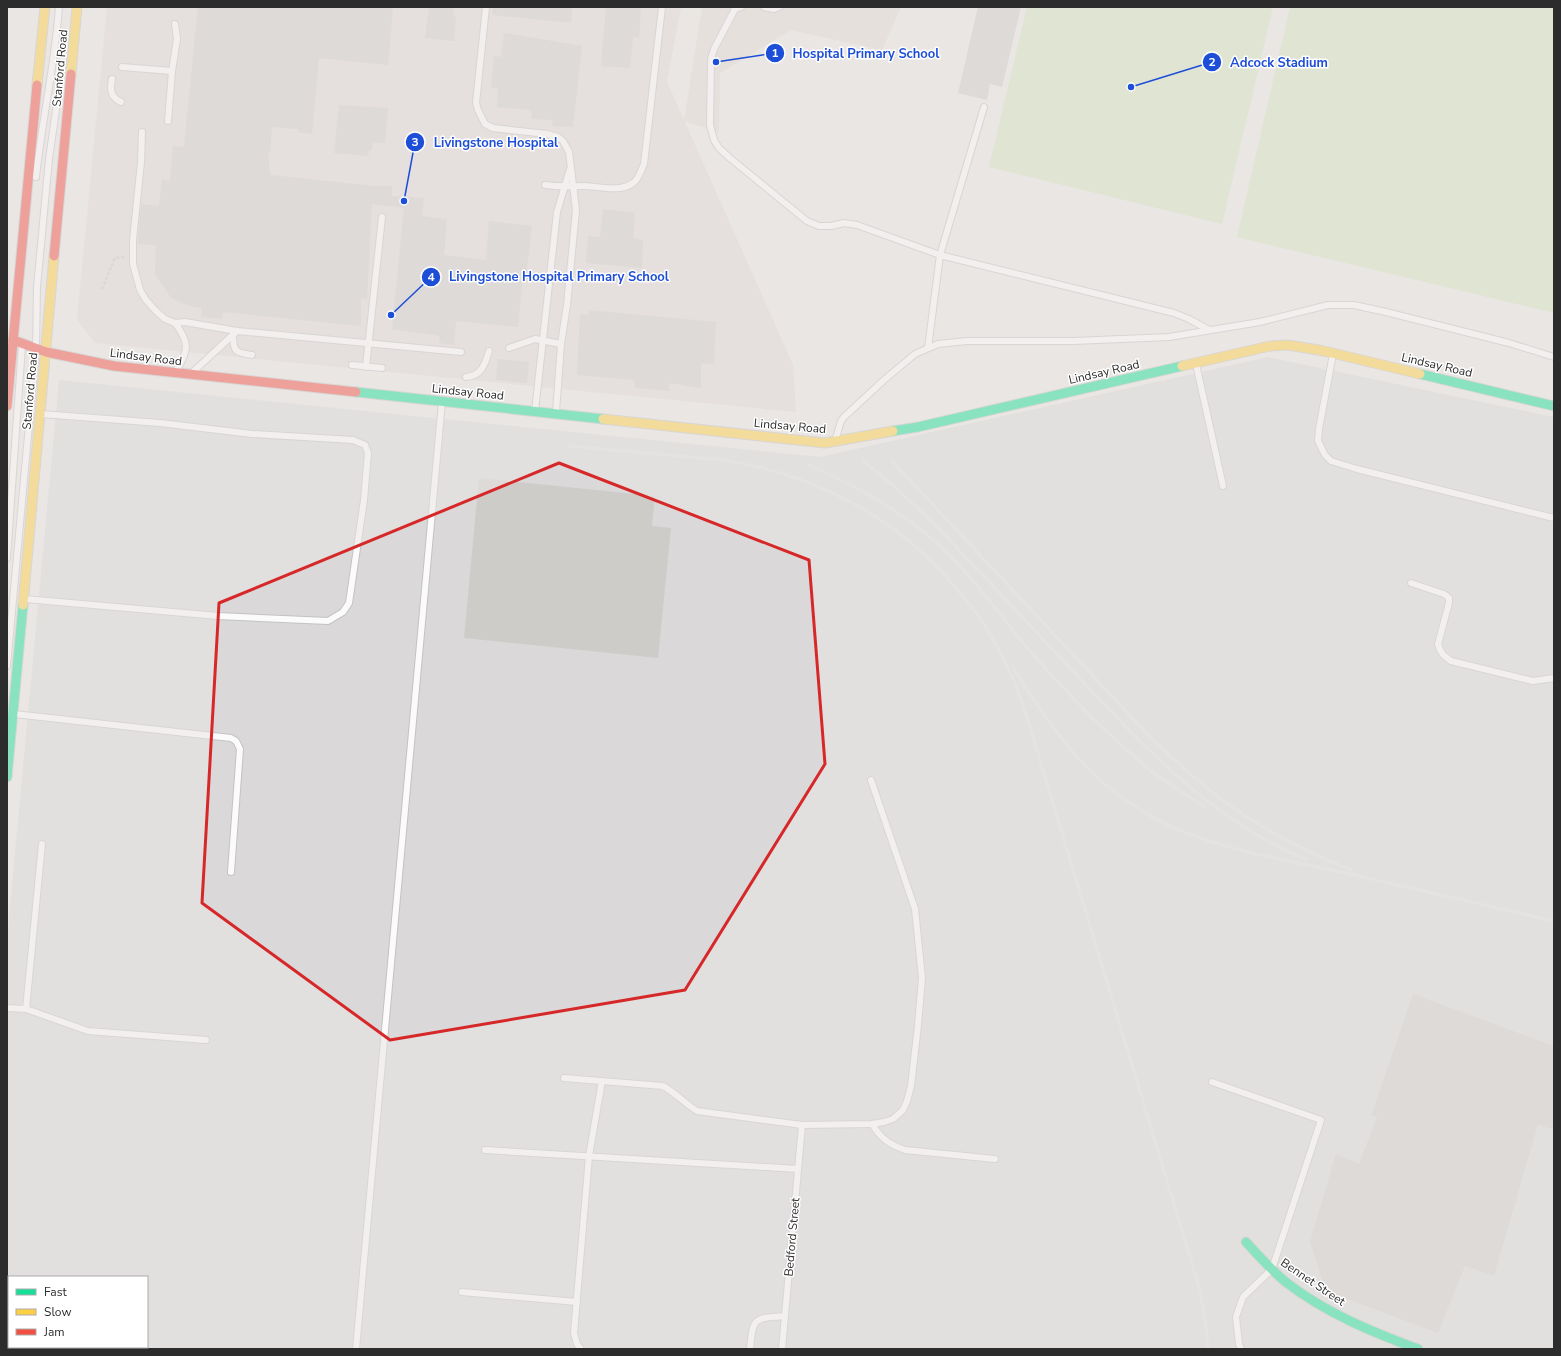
<svg xmlns="http://www.w3.org/2000/svg" width="1561" height="1356" font-family="'Nunito Sans',sans-serif">
  <style>
    .industrial { fill: #dad8d9; fill-rule: evenodd }
    .education { fill: #dfd9d0 }
    .medical { fill: #e1d7d6 }
    .pitch { fill: #d5e3bf }
    .building { fill: #ceccc9 }
    .lines { fill: none; stroke-linecap: round; stroke-linejoin: round }
    .lane-casing { stroke: #c4c3c3; stroke-width: 8 }
    .fast-casing { stroke: #c4c3c3; stroke-width: 11 }
    .slow-casing { stroke: #c4c3c3; stroke-width: 11 }
    .jam-casing { stroke: #c4c3c3; stroke-width: 11 }
    .path { stroke: #c7c7c6; stroke-width: 2.5; stroke-dasharray: 3 2; stroke-linecap: butt }
    .lane { stroke: #fcfbfb; stroke-width: 6 }
    .fast { stroke: #16e098; stroke-width: 9 }
    .slow { stroke: #ffcf43; stroke-width: 9 }
    .jam { stroke: #f24e42; stroke-width: 9 }
    .rail { stroke: #dedee0; stroke-width: 3 }
    .marked { fill: none; stroke: #d62828; stroke-width: 3; stroke-linejoin: round }
    .labels { text-anchor: middle; dominant-baseline: central; stroke-width: 3; stroke-linejoin: round; paint-order: stroke }
    .street-label { font-size: 12px; fill: #2c2c2c; stroke: #fff }
    .leader { fill: none; stroke: #1d4ed8; stroke-width: 1.5 }
    .callout-dot { fill: #1d4ed8; stroke: #fff; stroke-width: 1.5 }
    .mark-label { font-size: 12px; text-anchor: middle; font-weight: bold; fill: #fff }
    .callout-label { font-size: 13px; text-anchor: middle; font-weight: bold; fill: #1d4ed8; stroke: #fff; stroke-width: 3; stroke-linejoin: round; paint-order: stroke }
  </style>
  <rect width="100%" height="100%" fill="#e9e6e3"/>
  <path class="industrial" d="M1268,357L1554,417V1349H7V939L59,380L820,457ZM9,1277H147V1347H9Z"/>
  <path class="education" d="M702,7H901L882,50L791,30L720,73L719,132L684,121Z"/>
  <path class="medical" d="M107,7H681L667,82L793,365L796,412L95,343L77,320Z"/>
  <g class="pitch">
    <path d="M1027,7H1273L1222,224L989,167Z"/>
    <path d="M1290,7H1554V313L1237,237Z"/>
  </g>
  <g class="building">
    <path d="M198,7H393L388,65L319,58L312,134L298,132V129L272,127L270,152H268L270,175L375,186H392V196L424,198L422,216L447,219L444,255L486,260L489,221L532,226L526,276H523L518,327L456,321L454,345L439,343L440,336L392,329L404,208L372,204L367,300L361,298V326L223,312L222,319L201,317L202,308L189,306L171,298L155,274L156,245L138,244V240L141,204L159,206L162,179L170,181L173,146L184,147Z"/>
    <path d="M429,7H454L453,17L456,16L454,41L425,38Z"/>
    <path d="M493,7H572L571,23L492,15Z"/>
    <path d="M606,7H641L639,38L633,37L630,68L601,66Z"/>
    <path d="M978,7H1021L1002,87L990,84L987,100L958,93Z"/>
    <path d="M505,33L582,46L573,127L552,126L553,120L532,119L531,110L497,107L498,88H491L494,56L501,57L504,34Z"/>
    <path d="M339,105L388,108L385,143L373,142L372,150L369,151L368,156L334,153Z"/>
    <path d="M603,209L635,213L633,238L643,240L642,268L586,263L588,236L600,237Z"/>
    <path d="M588,310L716,322L714,364L701,363V388L669,383L670,391L635,388L634,380L577,375L580,314L589,315Z"/>
    <path d="M498,359L529,362L527,383L496,380Z"/>
    <path d="M479,478L655,496L652,526L671,528L658,658L464,638Z"/>
    <path d="M1413,994L1554,1046V1130L1538,1124L1494,1276L1465,1266L1438,1333L1326,1291L1310,1242L1336,1154L1359,1164L1377,1117L1371,1116Z"/>
  </g>
  <g class="lines">
    <g class="lane-casing">
      <g id="lane">
        <path d="M486,7L476,103L478,110L485,124L493,128L547,134L558,137L563,141L569,152L576,210L567,305L561,344L556,412"/>
        <path d="M741,7L735,9L714,49L711,59L710,125L714,140L719,148L731,159L807,221L819,226H831L844,223L857,225L940,255L984,107"/>
        <path d="M764,7L774,9L779,7"/>
        <path d="M122,67L172,71"/>
        <path d="M112,79C110,89 110,97 121,102"/>
        <path d="M168,121L172,71L177,39L175,24"/>
        <path d="M142,132L141,162L133,240V264L140,290L146,300L156,311L165,319L175,323L185,322L237,331L461,352"/>
        <path d="M36,177C42,120 55,64 59,7"/>
        <path d="M545,185C559,187 570,186 583,186C598,186 620,193 633,183C639,179 641,170 644,164L662,7"/>
        <path d="M175,323C190,343 189,350 176,371"/>
        <path d="M233,335C233,352 236,353 252,355"/>
        <path d="M509,348L535,339L561,344"/>
        <path d="M928,348L940,255L1174,313L1189,319L1209,330"/>
        <path d="M1333,354L1319,429L1318,441L1325,455L1331,461L1357,469L1554,518"/>
        <path d="M1196,364L1223,486"/>
        <path d="M352,365L382,368"/>
        <path d="M366,367L382,217"/>
        <path d="M194,371L237,331"/>
        <path d="M466,377C481,376 485,365 489,351"/>
        <path d="M535,411L557,212L570,169"/>
        <path d="M836,438L841,421L844,417L884,380L915,354L938,344L967,341H1074L1169,337L1260,322L1328,305H1354L1386,312L1509,343L1554,357"/>
        <path d="M7,558L22,346"/>
        <path d="M1411,583L1444,594L1449,598V603L1438,644C1440,653 1444,656 1451,661L1533,681L1554,678"/>
        <path d="M25,599L218,616L328,621L343,612L349,603L364,500L368,453L365,445L353,440L252,434L160,423L41,414"/>
        <path d="M7,666L36,348L37,287L49,159L64,54"/>
        <path d="M14,714L231,738L236,741L240,749L231,872"/>
        <path d="M7,1008L26,1009L88,1031L206,1040"/>
        <path d="M26,1009L42,844"/>
        <path d="M564,1078L663,1086C676,1093 685,1104 697,1111L802,1125L872,1124L884,1122L893,1119L903,1110L907,1101L911,1086L918,1025L922,978L915,909L871,780"/>
        <path d="M1212,1082L1321,1120L1272,1269L1243,1297L1236,1317L1239,1344L1241,1349"/>
        <path d="M872,1124C881,1139 889,1144 905,1150L995,1159"/>
        <path d="M485,1150L798,1169"/>
        <path d="M462,1292L577,1302"/>
        <path d="M356,1349L442,402"/>
        <path d="M581,1349L577,1344L574,1333L589,1156L602,1081"/>
        <path d="M750,1349C753,1317 754,1318 785,1316"/>
        <path d="M782,1349L802,1125"/>
      </g>
    </g>
    <g class="fast-casing">
      <g id="fast">
        <path d="M1420,374L1554,406"/>
        <path d="M356,392L603,419"/>
        <path d="M893,431L918,427L1182,366"/>
        <path d="M7,777L23,605"/>
        <path d="M1246,1242C1259,1256 1272,1271 1287,1283C1326,1313 1372,1332 1418,1349"/>
      </g>
    </g>
    <g class="slow-casing">
      <g id="slow">
        <path d="M71,74L77,7"/>
        <path d="M37,85L45,7"/>
        <path d="M1182,366L1270,346L1288,345L1324,351L1420,374"/>
        <path d="M603,419L825,443L893,431"/>
        <path d="M23,605L54,256"/>
      </g>
    </g>
    <g class="jam-casing">
      <g id="jam">
        <path d="M54,256L71,74"/>
        <path d="M13,340L46,352L114,366L356,392"/>
        <path d="M7,406L37,85"/>
      </g>
    </g>
    <path class="path" d="M102,289L115,258L124,257"/>
    <use href="#lane" class="lane"/>
    <use href="#fast" class="fast"/>
    <use href="#slow" class="slow"/>
    <use href="#jam" class="jam"/>
    <g class="rail">
      <path d="M569,446L723,460C814,474 896,516 955,587C966,600 978,613 986,628C1005,658 1019,690 1029,724L1200,1290L1205,1320L1208,1349"/>
      <path d="M863,461L896,488L927,517C980,571 1031,627 1083,682C1149,752 1216,823 1307,860"/>
      <path d="M892,461L1153,740C1181,766 1210,793 1242,814C1276,836 1314,855 1351,870"/>
      <path d="M809,465C851,484 890,504 926,534C964,565 993,606 1024,644C1054,679 1086,713 1120,744C1130,752 1139,762 1150,770C1167,783 1186,795 1205,807"/>
      <path d="M1013,668C1042,713 1071,758 1113,791C1137,809 1164,825 1192,835C1240,853 1291,861 1341,872C1412,888 1483,905 1554,921"/>
    </g>
  </g>
  <path d="M0 0H1561V1356H0ZM559,463L809,560L825,764L685,990L390,1040L202,903L219,603Z" fill="#e9e6e3" fill-opacity=".55" fill-rule="evenodd"/>
  <path class="marked" d="M559,463L809,560L825,764L685,990L390,1040L202,903L219,603Z"/>
  <g class="labels">
    <g class="street-label">
      <text transform="translate(60 68) rotate(-85)">Stanford Road</text>
      <text transform="translate(146 357) rotate(7)">Lindsay Road</text>
      <text transform="translate(1437 365) rotate(13)">Lindsay Road</text>
      <text transform="translate(1104 372) rotate(-13)">Lindsay Road</text>
      <text transform="translate(30 391) rotate(-85)">Stanford Road</text>
      <text transform="translate(468 392) rotate(6)">Lindsay Road</text>
      <text transform="translate(790 426) rotate(5)">Lindsay Road</text>
      <text transform="translate(792 1237) rotate(-85)">Bedford Street</text>
      <text transform="translate(1313 1282) rotate(34)">Bennet Street</text>
    </g>
  </g>
  <path class="leader" d="M716 62L775 53M1131 87L1212 62M404 201L415 142M391 315L431 277"/>
  <g class="callout-dot">
    <circle cx="716" cy="62" r="4"/>
    <circle cx="1131" cy="87" r="4"/>
    <circle cx="404" cy="201" r="4"/>
    <circle cx="391" cy="315" r="4"/>
    <circle cx="775" cy="53" r="10"/>
    <circle cx="1212" cy="62" r="10"/>
    <circle cx="415" cy="142" r="10"/>
    <circle cx="431" cy="277" r="10"/>
  </g>
  <g class="mark-label">
    <text x="775" y="57">1</text>
    <text x="1212" y="66">2</text>
    <text x="415" y="146">3</text>
    <text x="431" y="281">4</text>
  </g>
  <g class="callout-label">
    <text x="866" y="58">Hospital Primary School</text>
    <text x="1279" y="67">Adcock Stadium</text>
    <text x="496" y="147">Livingstone Hospital</text>
    <text x="559" y="281">Livingstone Hospital Primary School</text>
  </g>
  <rect width="1561" height="1356" fill="none" stroke="#2c2c2c" stroke-width="16"/>
  <rect x="8" y="1276" width="140" height="72" fill="#ffffff" stroke="#ababab"/>
  <rect x="16" y="1289" width="20" height="6" fill="#16e098" stroke="#ababab"/>
  <text x="44" y="1296" font-size="12" fill="#2c2c2c">Fast</text>
  <rect x="16" y="1309" width="20" height="6" fill="#ffcf43" stroke="#ababab"/>
  <text x="44" y="1316" font-size="12" fill="#2c2c2c">Slow</text>
  <rect x="16" y="1329" width="20" height="6" fill="#f24e42" stroke="#ababab"/>
  <text x="44" y="1336" font-size="12" fill="#2c2c2c">Jam</text>
</svg>
